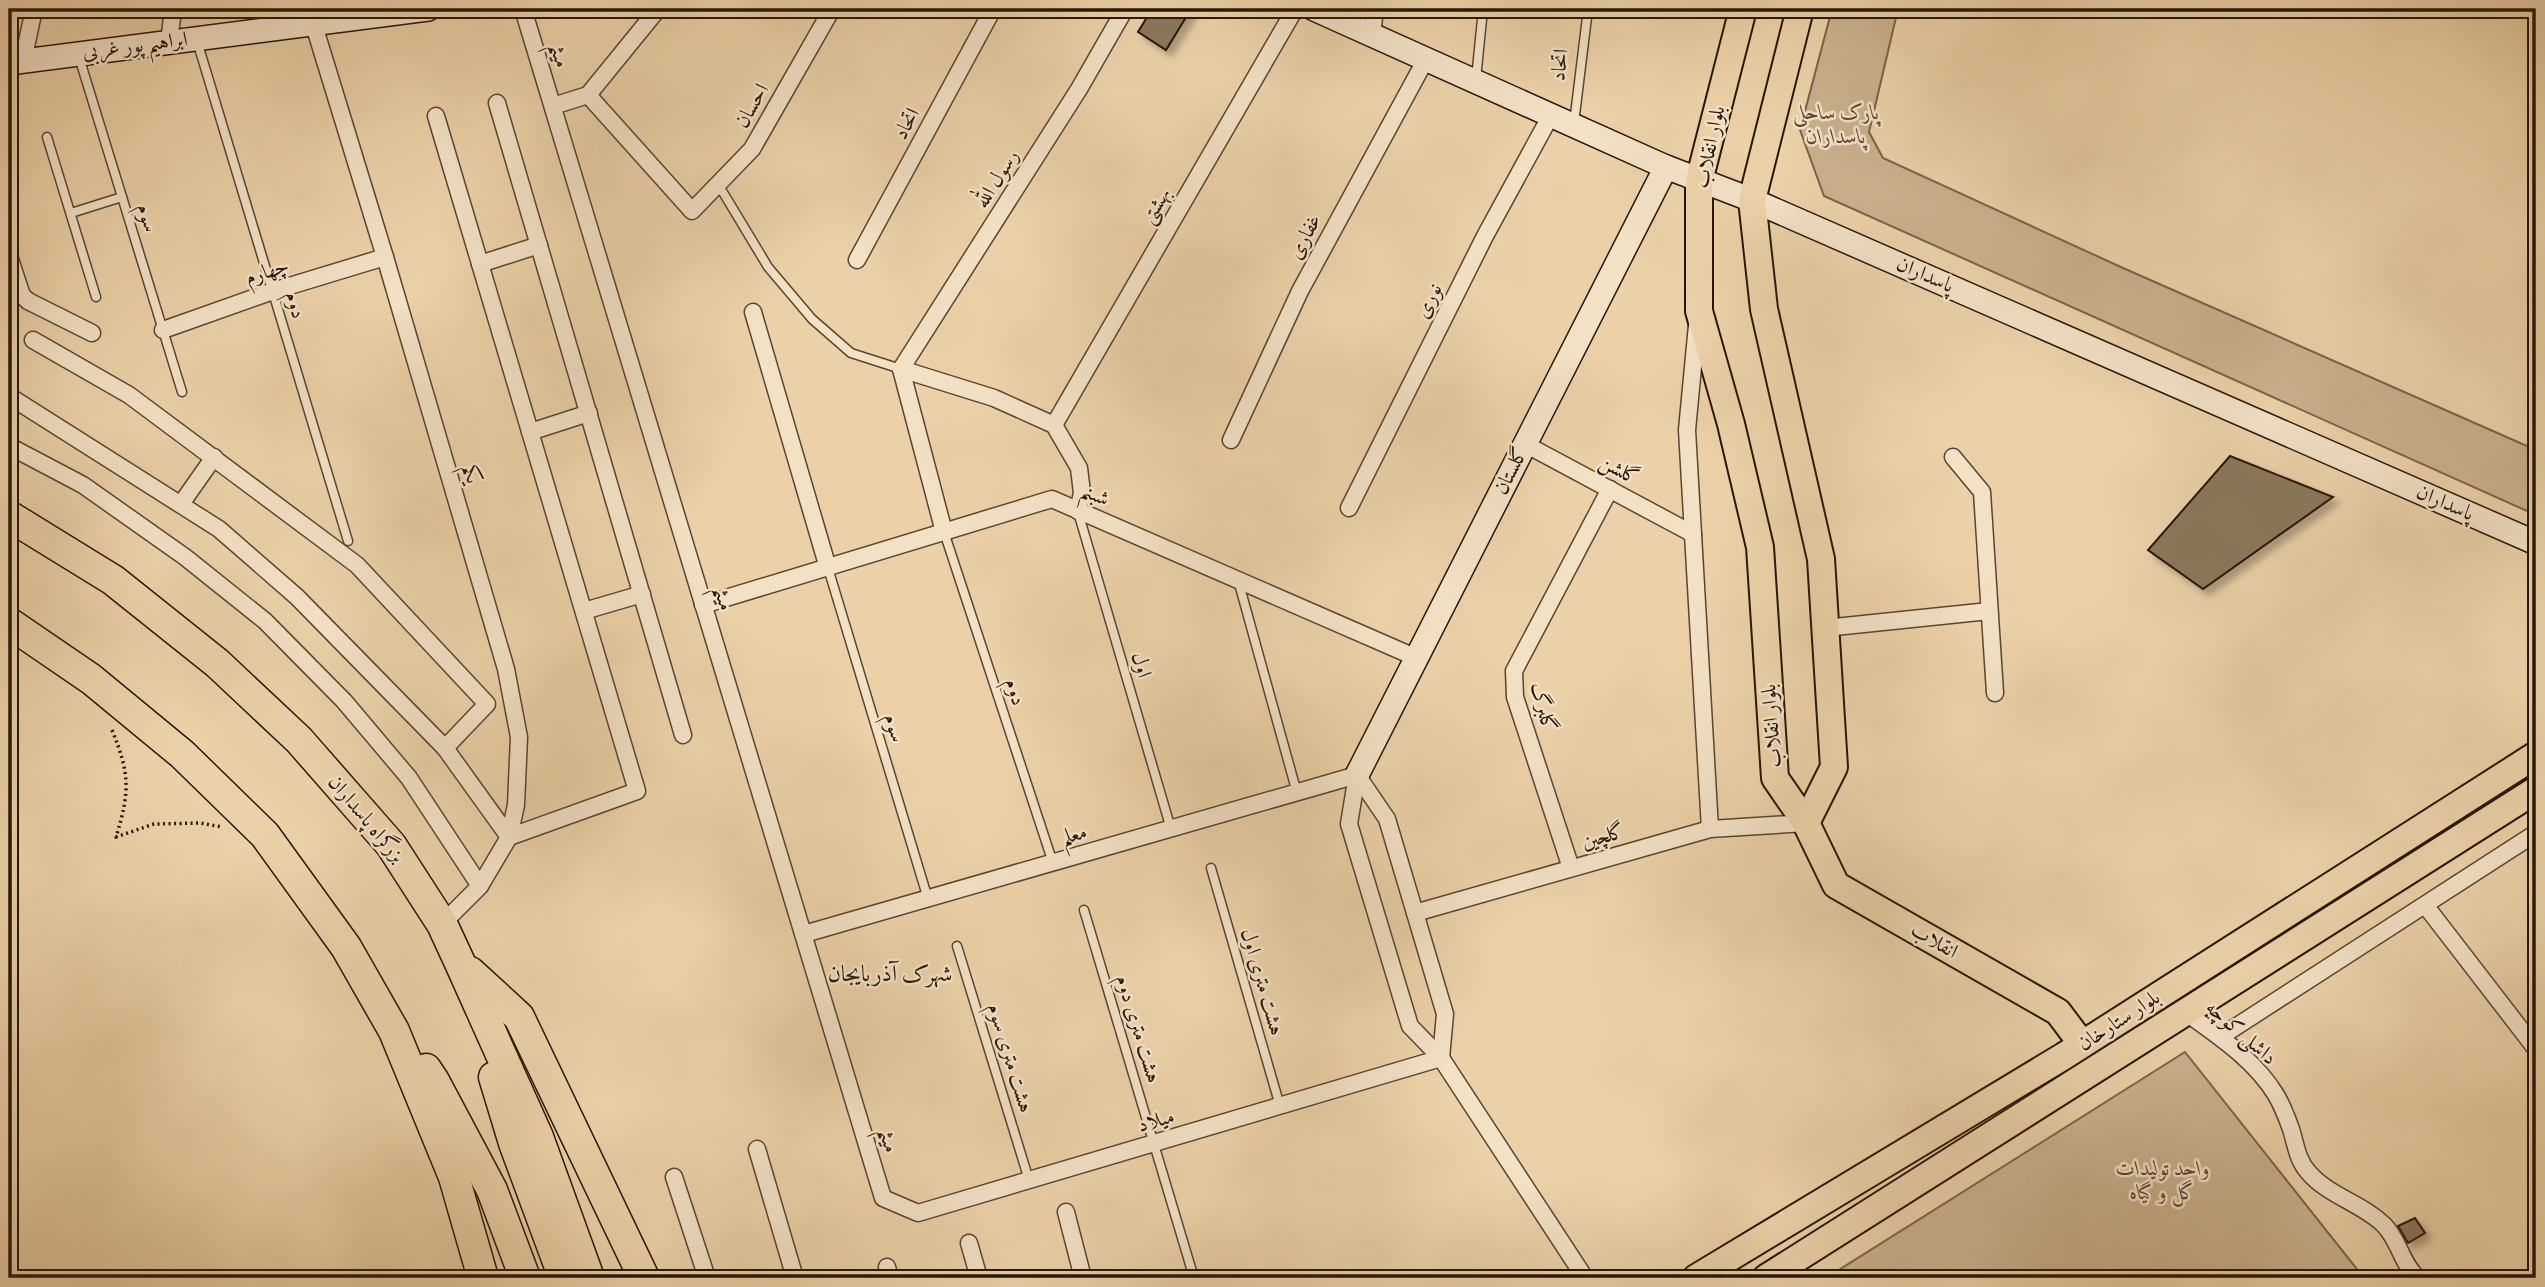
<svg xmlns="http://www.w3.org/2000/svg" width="2545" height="1287" font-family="'Libre Bodoni',Amiri,serif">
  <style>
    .green { fill: #cab18d; stroke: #78644a; stroke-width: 2 }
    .building { fill: #8c785b; stroke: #251708; stroke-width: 2; filter: url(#shadow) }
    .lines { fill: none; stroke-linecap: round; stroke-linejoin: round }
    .lane-casing { stroke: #574630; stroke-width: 11 }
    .street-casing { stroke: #574630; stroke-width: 19 }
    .secondary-casing { stroke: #251708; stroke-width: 26 }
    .primary-casing { stroke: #251708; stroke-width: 30 }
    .highway-casing { stroke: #251708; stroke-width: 33 }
    .path { stroke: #251708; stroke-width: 3.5; stroke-dasharray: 2 3.5; stroke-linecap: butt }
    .lane { stroke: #f3e1c6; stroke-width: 8 }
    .street { stroke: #f3e1c6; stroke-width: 16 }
    .secondary { stroke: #f3e1c6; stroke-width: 23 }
    .primary { stroke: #ecd1a8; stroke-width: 26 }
    .highway { stroke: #ecd1a8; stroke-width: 30 }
    .labels { text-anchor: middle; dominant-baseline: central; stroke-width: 5; stroke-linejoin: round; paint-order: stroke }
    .street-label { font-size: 21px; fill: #251708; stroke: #f3e1c6 }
    .park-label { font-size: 21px; font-style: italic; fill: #574530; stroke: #f3e1c6 }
    .neighbourhood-label { font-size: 23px; fill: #251708; stroke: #f3e1c6 }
  </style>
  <defs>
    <filter id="shadow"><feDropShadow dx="6" dy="6" stdDeviation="3.5" flood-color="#0004"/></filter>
  </defs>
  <rect width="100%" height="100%" fill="#ecd1a8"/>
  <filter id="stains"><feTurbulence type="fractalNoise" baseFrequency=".00286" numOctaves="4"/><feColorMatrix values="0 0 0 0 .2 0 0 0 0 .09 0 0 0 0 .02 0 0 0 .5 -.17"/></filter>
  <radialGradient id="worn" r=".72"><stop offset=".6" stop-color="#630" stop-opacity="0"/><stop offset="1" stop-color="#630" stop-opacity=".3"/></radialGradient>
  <g class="green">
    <path d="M1832,9H1898L1869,132L1883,158L2123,268L2536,450V515L1824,196L1800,130Z"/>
    <path d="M2185,1052L2364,1278H1826Z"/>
  </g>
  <g class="building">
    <path d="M1152,9H1191L1166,50L1138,32Z"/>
    <path d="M2230,456L2333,497L2203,589L2148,550Z"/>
    <path d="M2415,1218L2425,1233L2408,1243L2398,1226Z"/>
  </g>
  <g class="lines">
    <g class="lane-casing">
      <g id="lane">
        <path d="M197,41L348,541"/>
        <path d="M79,57L182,392"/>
        <path d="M1476,79L1483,9"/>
        <path d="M1574,123L1588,9"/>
        <path d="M47,137L96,297"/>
        <path d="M718,184L768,267L812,319L851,353L901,369"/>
        <path d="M71,213L122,197"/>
        <path d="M9,243L26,295"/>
        <path d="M1078,512L1171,829"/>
        <path d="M944,532L1053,863"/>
        <path d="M828,568L928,899"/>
        <path d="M1238,580L1297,793"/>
        <path d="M1211,868L1280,1106"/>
        <path d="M1084,910L1194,1278"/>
        <path d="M957,946L1029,1180"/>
      </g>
    </g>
    <g class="street-casing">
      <g id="street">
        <path d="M315,9L313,22L385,257L506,669L519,737L516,805L509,837L480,886L442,924"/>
        <path d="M523,9L883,1198L918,1213L1441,1058"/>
        <path d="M1372,35L1375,9"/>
        <path d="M169,42L173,9"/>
        <path d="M23,61L34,9"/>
        <path d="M588,95L692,211L752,149L832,9"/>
        <path d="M497,103L683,735"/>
        <path d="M553,106L588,95L658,9"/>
        <path d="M857,260L993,9"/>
        <path d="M480,264L539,245"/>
        <path d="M9,283L28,301L92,333"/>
        <path d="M753,312L828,568"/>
        <path d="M1697,325L1687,430L1710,829"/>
        <path d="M163,330L273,291L385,257"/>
        <path d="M33,340L129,395L357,565L487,704L445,748"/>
        <path d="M901,369L1079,89L1125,9"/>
        <path d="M901,369L994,398L1054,425L1079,468L1082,493L1078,511"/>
        <path d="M901,369L944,532"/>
        <path d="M9,396L219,529L297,597L445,748L509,837L637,791L436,116"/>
        <path d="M1054,425L1295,9"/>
        <path d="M530,432L589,413"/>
        <path d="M1231,440L1300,291L1426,59"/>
        <path d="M1525,444L1693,534"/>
        <path d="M9,446L83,485L185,557L265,621L344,701L409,778L480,886"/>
        <path d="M1953,457L1982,492L1995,693"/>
        <path d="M181,504L214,457"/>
        <path d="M1349,508L1485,236L1551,115"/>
        <path d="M703,605L1052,499L1417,658"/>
        <path d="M584,611L642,594"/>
        <path d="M1825,628L1989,611"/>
        <path d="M1357,775L1349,824L1410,1026L1441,1058L1585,1278"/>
        <path d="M1357,775L1387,819L1415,913L1445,1014L1441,1058"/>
        <path d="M1571,868L1515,697L1514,671L1610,489"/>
        <path d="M2425,905L2536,1049"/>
        <path d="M1415,913L1710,829L1806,823"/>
        <path d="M804,934L1357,775"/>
        <path d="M2185,1012C2217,1035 2255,1060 2276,1095C2282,1105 2287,1118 2291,1129C2296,1145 2297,1160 2309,1173C2329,1196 2363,1204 2384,1225C2399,1240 2402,1265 2418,1278"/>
        <path d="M2220,1037L2536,833"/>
        <path d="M757,1149L795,1278"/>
        <path d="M674,1177L707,1278"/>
        <path d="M1066,1212L1083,1278"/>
        <path d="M969,1243L979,1278"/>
        <path d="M887,1267L890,1278"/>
      </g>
    </g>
    <g class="secondary-casing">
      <g id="secondary">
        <path d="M1314,9L1666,167L1752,200L2536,543"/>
        <path d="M9,63L428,9"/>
        <path d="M1357,775L1666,167"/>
      </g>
    </g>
    <g class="primary-casing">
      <g id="primary">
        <path d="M1743,9L1699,181V311L1731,424L1760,547L1775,778L1806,823L1836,885L2058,1012L2082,1044"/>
        <path d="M1800,9L1752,200L1764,309L1821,559L1834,767L1806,823"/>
        <path d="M1696,1278L2064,1056L2536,755"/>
        <path d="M1766,1278L2536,790"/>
      </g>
    </g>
    <g class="highway-casing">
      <g id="highway">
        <path d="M9,516L113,580L217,663L299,740L391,845L442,924L460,963L538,1137L589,1278"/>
        <path d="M9,623L91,679L182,754L265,835L346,947L394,1031L454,1177L483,1278"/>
        <path d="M470,972L519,1017L644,1278"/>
        <path d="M426,1069L434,1081L492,1190L525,1278"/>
        <path d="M494,1077L514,1143L564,1278"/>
      </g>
    </g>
    <path class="path" d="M112,730C130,774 130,792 116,837L154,824L200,823L222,827"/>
    <use href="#lane" class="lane"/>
    <use href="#street" class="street"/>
    <use href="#secondary" class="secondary"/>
    <use href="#primary" class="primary"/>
    <use href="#highway" class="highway"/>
  </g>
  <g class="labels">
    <g class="street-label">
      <text transform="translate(135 46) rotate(-7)">ابراهیم پور غربی</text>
      <text transform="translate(559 55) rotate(73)">میثم</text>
      <text transform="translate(1560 65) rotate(-83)">اتحاد</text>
      <text transform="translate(752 106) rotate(-60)">احسان</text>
      <text transform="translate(907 124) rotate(-61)">اتحاد</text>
      <text transform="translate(1710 147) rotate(-78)">بلوار انقلاب</text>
      <text transform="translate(997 179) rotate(-58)">رسول الله</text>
      <text transform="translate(1156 206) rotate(-60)">بهشتی</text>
      <text transform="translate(147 218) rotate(73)">سوم</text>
      <text transform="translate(1305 237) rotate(-62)">غفاری</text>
      <text transform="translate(267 272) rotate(-18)">چهارم</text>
      <text transform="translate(1925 275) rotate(24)">پاسداران</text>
      <text transform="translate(1429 301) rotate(-64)">نوری</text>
      <text transform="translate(295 305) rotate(73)">دوم</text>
      <text transform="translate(1619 470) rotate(28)">گلشن</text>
      <text transform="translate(1511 471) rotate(-63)">گلستان</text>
      <text transform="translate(471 474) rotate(74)">یکم</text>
      <text transform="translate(1095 495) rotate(24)">شبنم</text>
      <text transform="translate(2445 503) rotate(24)">پاسداران</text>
      <text transform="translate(723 598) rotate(73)">میثم</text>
      <text transform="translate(1141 665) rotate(74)">اول</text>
      <text transform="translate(1015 692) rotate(72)">دوم</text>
      <text transform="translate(1543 707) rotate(76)">گلبرگ</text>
      <text transform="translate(1772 726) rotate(-94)">بلوار انقلاب</text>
      <text transform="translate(894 728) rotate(73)">سوم</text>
      <text transform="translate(366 819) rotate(50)">بزرگراه پاسداران</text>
      <text transform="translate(1074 835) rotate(-16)">معلم</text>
      <text transform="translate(1603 837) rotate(-16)">گلچین</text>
      <text transform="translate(1934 941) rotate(30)">انقلاب</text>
      <text transform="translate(1262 982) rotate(74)">هشت متری اول</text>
      <text transform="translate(2119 1021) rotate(-33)">بلوار ستارخان</text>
      <text transform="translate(1138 1029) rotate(73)">هشت متری دوم</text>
      <text transform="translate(2241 1033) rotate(41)">داشلی کوچه</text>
      <text transform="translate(1010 1058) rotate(73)">هشت متری سوم</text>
      <text transform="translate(1156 1121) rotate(-16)">میلاد</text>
      <text transform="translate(888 1140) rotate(73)">میثم</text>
    </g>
    <g class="park-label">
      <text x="1836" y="113">پارک ساحلی<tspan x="1836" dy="24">پاسداران</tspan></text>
      <text x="2163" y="1169">واحد تولیدات<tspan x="2163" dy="24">گل و گیاه</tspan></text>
    </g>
    <g class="neighbourhood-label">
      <text x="890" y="974">شهرک آذربایجان</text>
    </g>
  </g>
  <rect width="2545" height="1287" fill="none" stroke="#ecd1a8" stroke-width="35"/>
  <rect x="10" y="10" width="2524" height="1266" fill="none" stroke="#251708" stroke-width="3.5"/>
  <rect x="18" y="18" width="2510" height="1252" fill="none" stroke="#251708" stroke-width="2"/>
  <rect width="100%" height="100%" filter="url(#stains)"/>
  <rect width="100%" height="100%" fill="url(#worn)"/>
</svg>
